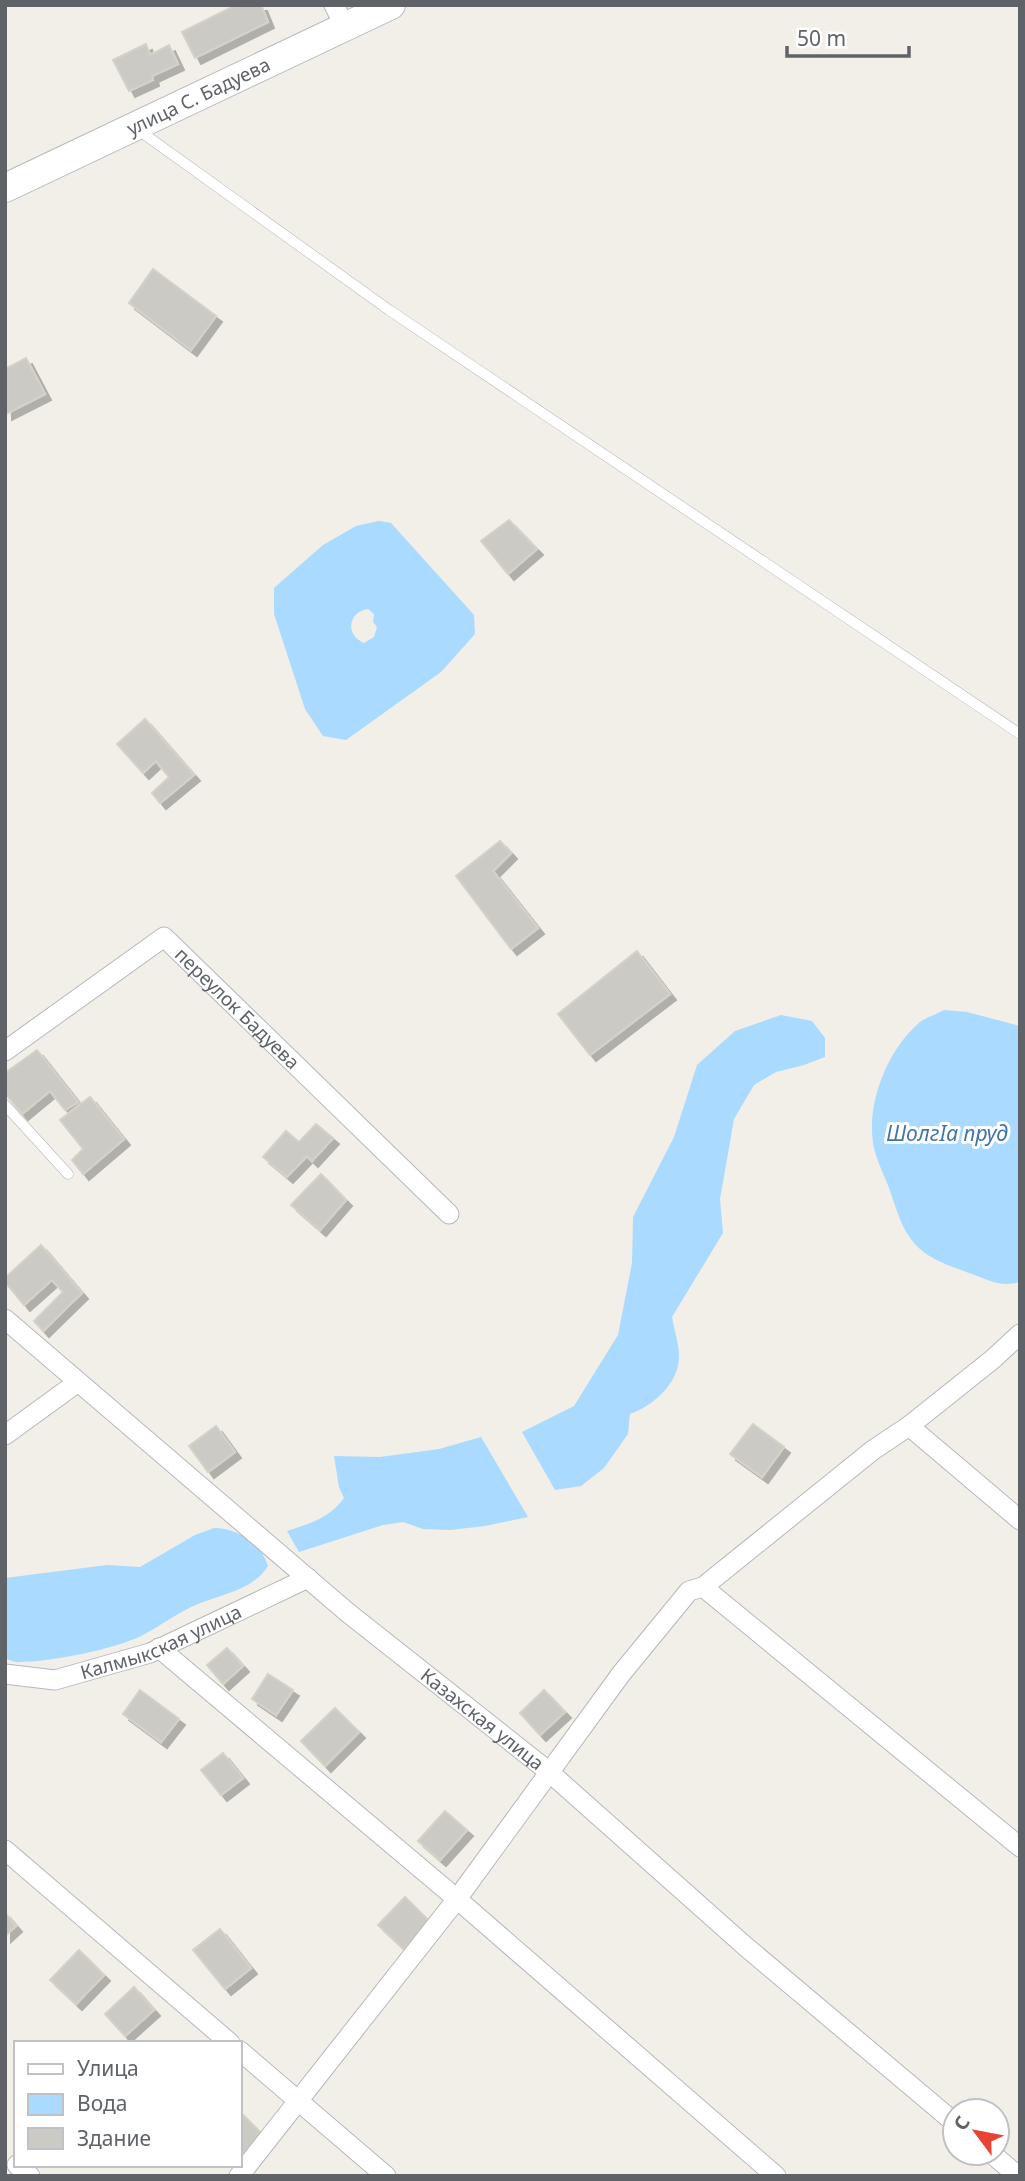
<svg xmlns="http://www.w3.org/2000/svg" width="1025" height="2181" font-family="'Noto Sans',sans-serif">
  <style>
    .water { fill: #aadaff; fill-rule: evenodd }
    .building { fill: #cccac5; stroke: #d6d1c6; stroke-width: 2; filter: url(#shadow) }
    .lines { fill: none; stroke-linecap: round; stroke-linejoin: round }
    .service-casing { stroke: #b5b8bc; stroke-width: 11 }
    .minor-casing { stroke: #b5b8bc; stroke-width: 21 }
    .secondary-casing { stroke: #b6babf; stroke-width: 30 }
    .service { stroke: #fff; stroke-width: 10 }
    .minor { stroke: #fff; stroke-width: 19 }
    .secondary { stroke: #fff; stroke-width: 28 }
    .labels { text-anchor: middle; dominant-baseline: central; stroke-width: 6; stroke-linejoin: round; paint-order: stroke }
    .street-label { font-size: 19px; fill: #5f6368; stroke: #fff }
    .water-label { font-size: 21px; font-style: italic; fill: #4174aa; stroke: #fff }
  </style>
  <defs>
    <filter id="shadow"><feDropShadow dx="6" dy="6" stdDeviation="0" flood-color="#0004"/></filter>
  </defs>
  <rect width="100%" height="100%" fill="#f1efe8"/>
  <g class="water">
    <path d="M379,521L391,523L474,615L475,634L441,672L346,740L323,736L305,709L274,614V588L323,545L356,526ZM368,609L374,614L373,622L377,627L374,637L364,643C345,635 348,612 368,609Z"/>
    <path d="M944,1010L967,1012L1020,1026V1282C1000,1288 987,1279 969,1273C953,1267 933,1261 920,1249C902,1233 897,1210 889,1188C884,1175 877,1161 874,1148C865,1105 887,1050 920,1022C927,1017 937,1014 944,1010Z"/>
    <path d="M781,1015L812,1021L825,1038V1057L804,1065L776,1072L754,1085L734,1119L720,1199L723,1233L672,1317C674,1329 679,1344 679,1357C679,1383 653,1406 630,1414L628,1434L604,1468L581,1486L555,1490L522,1432L574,1406L618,1335L632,1263L633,1217L674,1137L697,1065L735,1031Z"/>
    <path d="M481,1437L528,1517L485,1526L450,1530L423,1529L403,1522L383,1525L299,1552L287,1531C309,1524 330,1518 344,1498L339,1487L334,1456L380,1457L439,1449Z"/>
    <path d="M214,1528C237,1528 261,1543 268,1566C253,1590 222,1594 198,1604C178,1612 161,1626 141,1636C115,1649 50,1662 20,1662C15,1663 10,1660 5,1658V1578L107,1565L140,1567L195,1535Z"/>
  </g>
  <g class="building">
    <path d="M236,5H261L268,22L195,58L182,32Z"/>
    <path d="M146,44L150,55L169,45L178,64L152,76L153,80L129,91L113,60Z"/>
    <path d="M153,269L216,316L191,350L129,303Z"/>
    <path d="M26,358L45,394L6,414L5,369Z"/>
    <path d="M509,520L537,549L508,574L481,541Z"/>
    <path d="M145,719L194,775L160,803L152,793L169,777L156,761L143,773L117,744Z"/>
    <path d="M500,841L511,853L493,871L538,928L511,949L456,876Z"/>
    <path d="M637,951L670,994L590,1055L558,1014Z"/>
    <path d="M37,1050L78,1102L65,1110L50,1091L22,1114L5,1093V1073Z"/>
    <path d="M90,1097L124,1139L83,1174L72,1160L83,1149L60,1120Z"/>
    <path d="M316,1124L333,1138L312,1161L307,1156L287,1177L263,1157L286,1131L299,1142Z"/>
    <path d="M321,1174L346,1200L320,1230L291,1205Z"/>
    <path d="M41,1245L82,1293L43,1331L34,1321L63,1292L52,1280L24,1305L5,1282V1278Z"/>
    <path d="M753,1424L784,1447L762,1477L730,1454Z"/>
    <path d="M216,1426L235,1452L208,1472L189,1446Z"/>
    <path d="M227,1648L243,1666L223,1684L207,1665Z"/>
    <path d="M268,1674L293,1690L276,1715L252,1699Z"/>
    <path d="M140,1690L179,1719L161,1742L123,1714Z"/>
    <path d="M544,1690L565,1712L540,1735L520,1713Z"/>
    <path d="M335,1708L359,1732L325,1766L301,1741Z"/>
    <path d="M223,1753L243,1778L221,1795L201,1770Z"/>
    <path d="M445,1811L467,1830L440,1860L418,1841Z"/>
    <path d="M405,1897L430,1922L404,1949L378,1925Z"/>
    <path d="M5,1913L16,1926L5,1936Z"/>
    <path d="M220,1929L251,1968L225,1989L193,1950Z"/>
    <path d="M79,1950L104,1975L76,2004L50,1980Z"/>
    <path d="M134,1987L154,2010L125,2036L105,2014Z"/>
    <path d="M240,2112L262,2134L240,2157Z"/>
  </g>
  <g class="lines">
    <g class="service-casing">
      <g id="service">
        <path d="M137,129L389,310L1020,734"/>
        <path d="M5,1105L68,1174"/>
      </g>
    </g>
    <g class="minor-casing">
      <g id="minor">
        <path d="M334,5L345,27"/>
        <path id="s1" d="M5,1051L164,937L449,1214"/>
        <path id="s2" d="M5,1319L347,1612L548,1771L745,1946L955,2123"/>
        <path d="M909,1426L1020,1520"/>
        <path d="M5,1435L78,1382"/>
        <path d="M703,1587L873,1450L909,1426L993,1359L1020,1334"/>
        <path d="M159,1648L457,1899L776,2176"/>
        <path id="s3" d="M5,1674L55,1680L150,1653L308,1578"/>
        <path d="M5,1850L230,2043"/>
        <path d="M240,2051L386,2176"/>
        <path d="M991,2153L1018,2176"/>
        <path d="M17,2165L30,2176"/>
        <path d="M239,2176L457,1899L621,1674L689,1591L703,1587L1020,1847"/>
      </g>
    </g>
    <g class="secondary-casing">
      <g id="secondary">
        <path id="s4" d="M5,188L391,5"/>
      </g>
    </g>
    <use href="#service" class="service"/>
    <use href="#minor" class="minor"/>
    <use href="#secondary" class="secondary"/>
  </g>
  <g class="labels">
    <g class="street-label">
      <text stroke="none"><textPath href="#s4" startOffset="214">улица С. Бадуева</textPath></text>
      <text stroke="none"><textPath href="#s1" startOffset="298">переулок Бадуева</textPath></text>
      <text stroke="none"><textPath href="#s3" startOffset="163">Калмыкская улица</textPath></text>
      <text stroke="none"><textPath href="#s2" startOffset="623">Казахская улица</textPath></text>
    </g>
    <g class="water-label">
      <text x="947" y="1133">ШолгIа пруд</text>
    </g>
  </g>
  <rect width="1025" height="2181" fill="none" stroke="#5f6368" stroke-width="14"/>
  <rect x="14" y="2041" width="228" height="126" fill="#ffffff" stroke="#bfc1c3" stroke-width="2"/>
  <rect x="28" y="2064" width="35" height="10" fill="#ffffff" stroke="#bfc1c3" stroke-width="2"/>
  <text x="77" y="2076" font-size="21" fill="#5f6368">Улица</text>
  <rect x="28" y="2094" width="35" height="21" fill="#aadaff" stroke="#bfc1c3" stroke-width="2"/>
  <text x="77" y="2111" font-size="21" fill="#5f6368">Вода</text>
  <rect x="28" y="2128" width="35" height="21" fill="#cccac5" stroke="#bfc1c3" stroke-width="2"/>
  <text x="77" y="2146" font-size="21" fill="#5f6368">Здание</text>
  <g transform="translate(976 2132) rotate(302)"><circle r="33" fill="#ffffff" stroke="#bfc1c3" stroke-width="2"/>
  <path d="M0-5L12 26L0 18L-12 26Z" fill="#ea4335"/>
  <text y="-10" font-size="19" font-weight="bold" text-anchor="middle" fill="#5f6368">С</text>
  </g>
  <path d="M787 46v10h122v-10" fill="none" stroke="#5f6368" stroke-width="3.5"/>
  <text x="797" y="46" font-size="21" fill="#5f6368" stroke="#ffffff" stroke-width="5" paint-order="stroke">50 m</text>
</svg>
